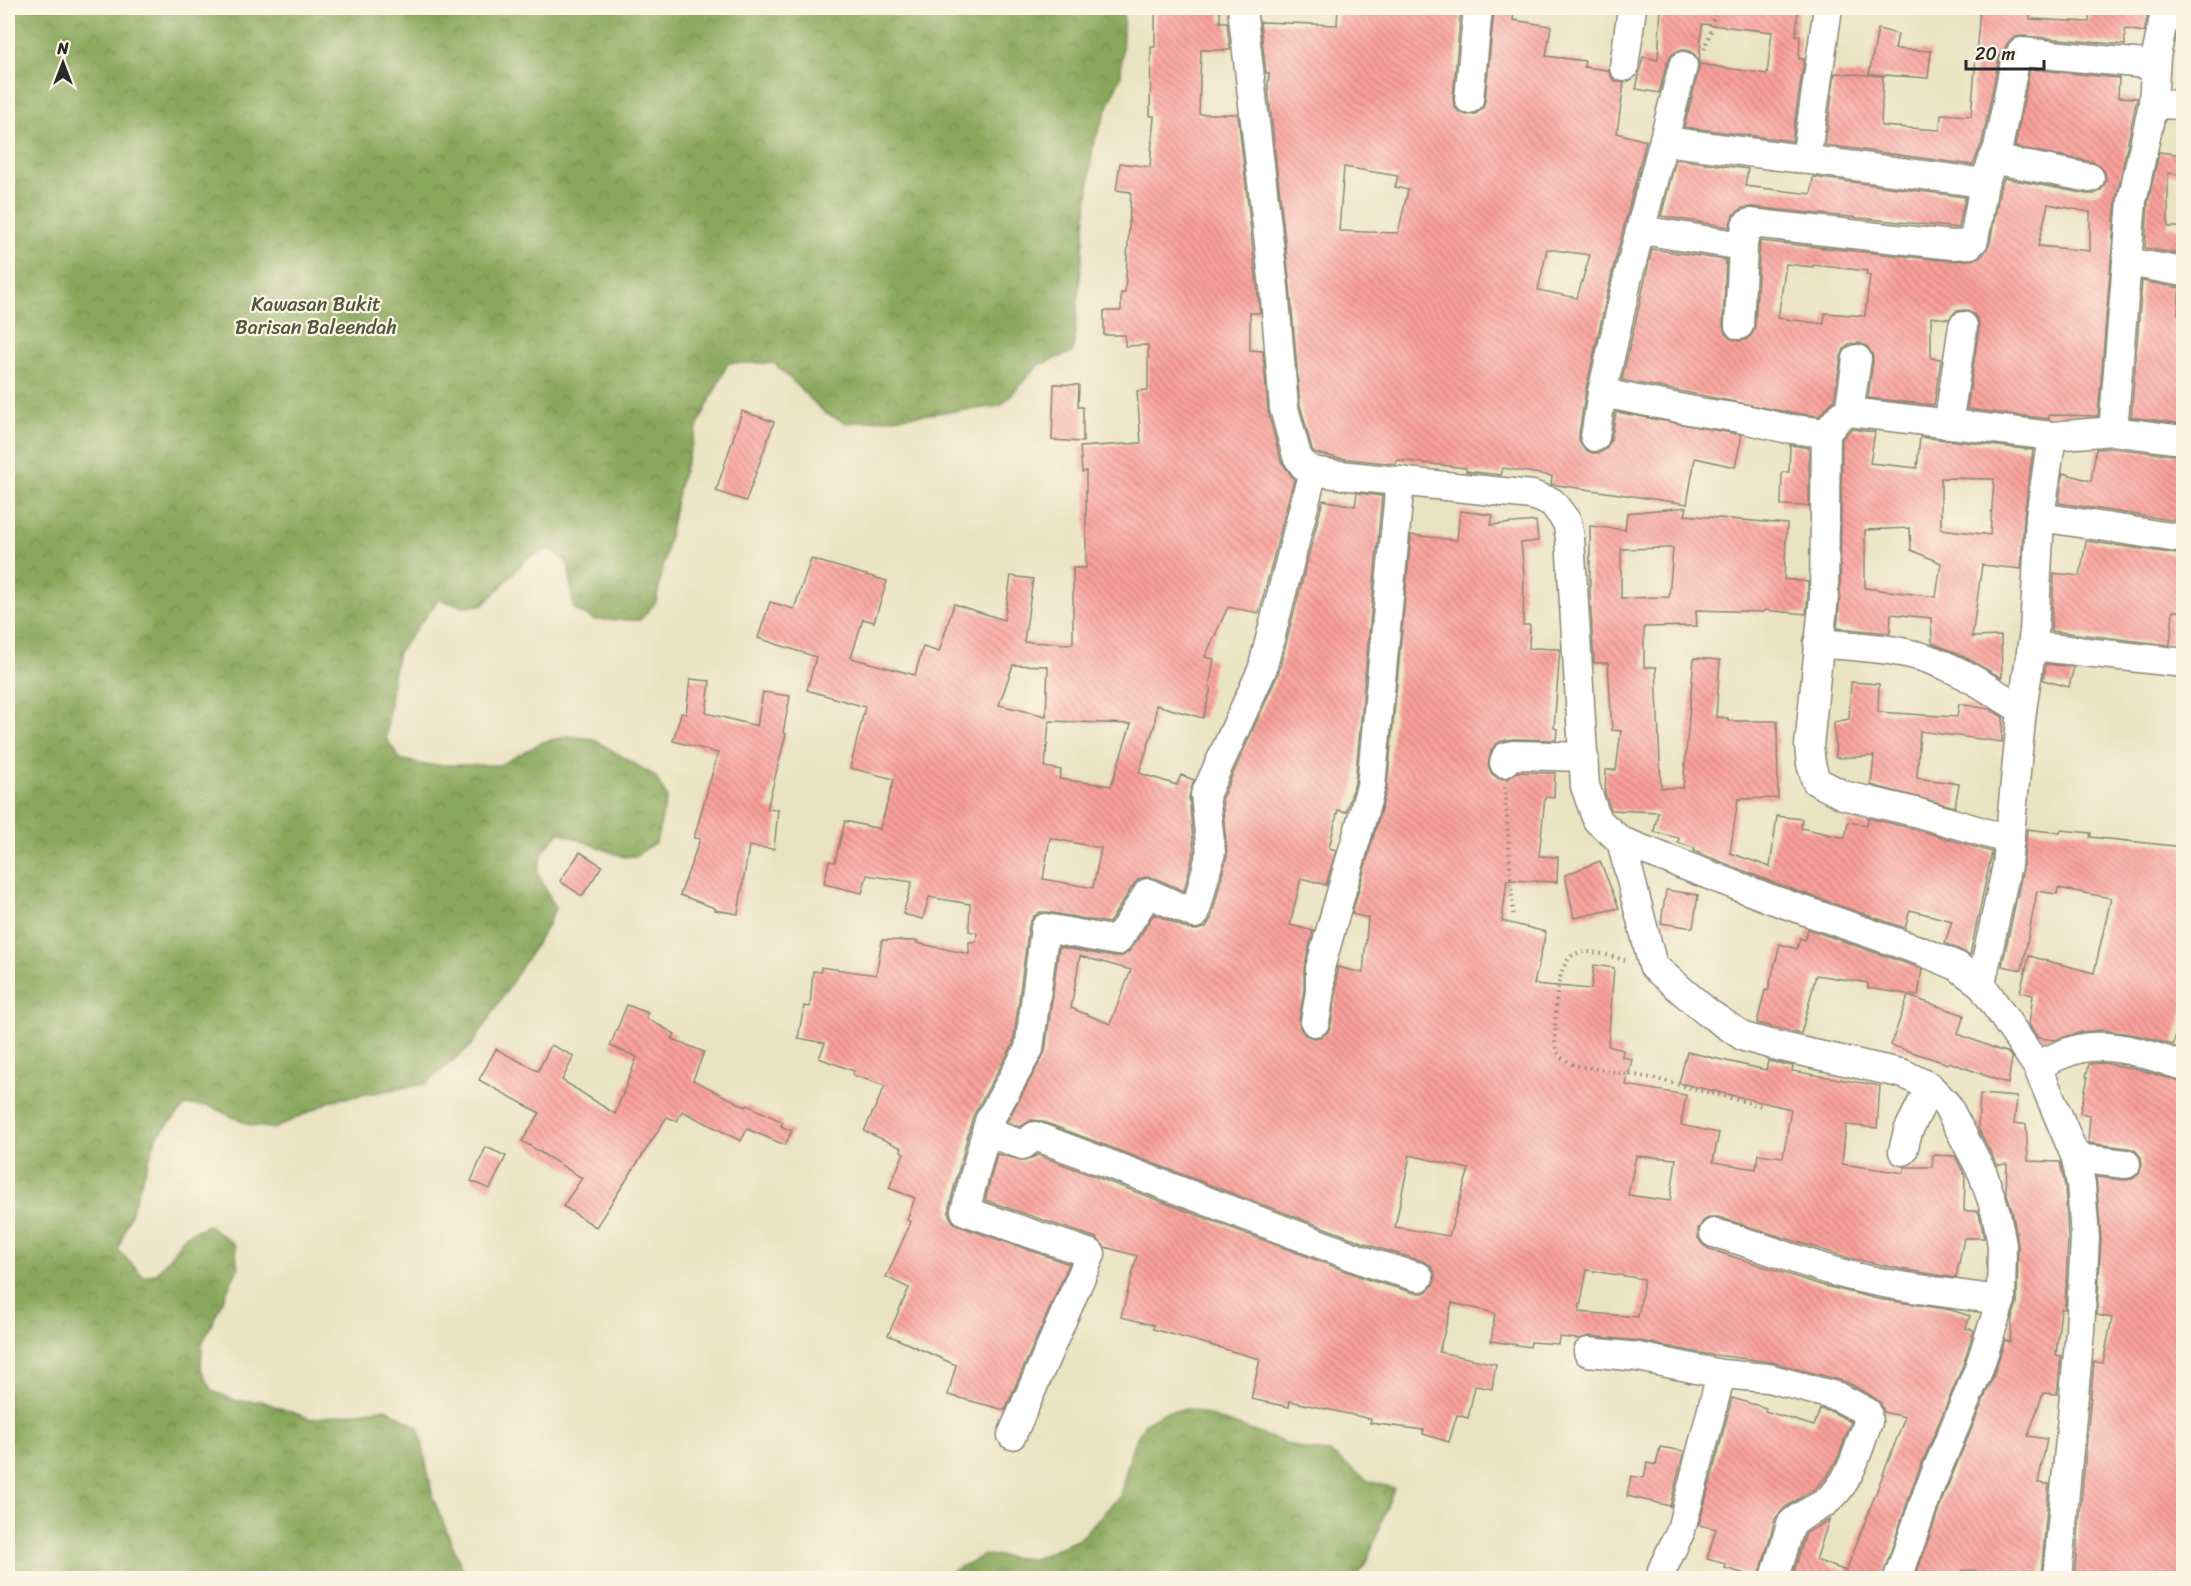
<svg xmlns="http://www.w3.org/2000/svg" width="2191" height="1586" font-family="Sriracha,sans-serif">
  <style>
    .forest { fill: url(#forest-crowns); stroke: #5a6a43; stroke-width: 1.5 }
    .building { fill: url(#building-back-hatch); fill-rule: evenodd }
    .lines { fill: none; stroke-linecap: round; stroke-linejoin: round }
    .street-casing { stroke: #8a8776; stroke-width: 31 }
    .path { stroke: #8a8776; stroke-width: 4; stroke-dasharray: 1.5 4.5; stroke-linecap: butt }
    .street { stroke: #fff; stroke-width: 28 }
    .labels { text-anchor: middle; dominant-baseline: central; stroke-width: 4.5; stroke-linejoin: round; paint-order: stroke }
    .park-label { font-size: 20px; fill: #52583d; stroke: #fcf5e5 }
  </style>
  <defs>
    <pattern id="forest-crowns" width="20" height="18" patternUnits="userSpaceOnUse" patternTransform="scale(1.5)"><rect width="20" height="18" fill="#8aa85b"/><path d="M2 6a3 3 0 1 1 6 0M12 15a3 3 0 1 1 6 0" fill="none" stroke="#71894b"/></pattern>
    <pattern id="building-back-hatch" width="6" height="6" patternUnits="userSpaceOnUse" patternTransform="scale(1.5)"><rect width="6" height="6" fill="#faa09b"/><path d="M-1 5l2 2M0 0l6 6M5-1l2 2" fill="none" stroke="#cb837f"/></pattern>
  </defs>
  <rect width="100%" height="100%" fill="#fcf5e5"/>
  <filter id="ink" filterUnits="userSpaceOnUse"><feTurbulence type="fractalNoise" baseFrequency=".0167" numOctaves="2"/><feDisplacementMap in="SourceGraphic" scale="12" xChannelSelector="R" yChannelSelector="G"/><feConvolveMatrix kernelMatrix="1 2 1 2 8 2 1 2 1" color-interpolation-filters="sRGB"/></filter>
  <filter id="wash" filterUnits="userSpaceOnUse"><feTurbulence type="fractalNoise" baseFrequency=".008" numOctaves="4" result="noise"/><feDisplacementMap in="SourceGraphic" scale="24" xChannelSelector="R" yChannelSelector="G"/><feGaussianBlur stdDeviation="1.35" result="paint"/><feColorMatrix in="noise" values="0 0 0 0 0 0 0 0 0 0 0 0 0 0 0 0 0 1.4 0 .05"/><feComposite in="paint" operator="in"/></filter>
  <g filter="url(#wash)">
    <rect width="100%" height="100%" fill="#eae3c1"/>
    <g class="forest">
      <path d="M8,8H1124L1121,75L1093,144L1073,352L1038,365L1001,406L847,423L825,413L774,363H728L698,425L679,486L656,602L640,620H595L574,609L568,563L550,549L528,557L484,605L461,606L439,599L398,652L393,675L386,738L400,759L424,765H500L543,742L567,736L593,739L655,776L667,797L656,842L635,856L624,857L559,832L543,852L537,872L555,908L547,927L472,1045L425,1084L333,1100L274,1129L250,1125L209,1106L186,1105L157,1136L118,1250L144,1277L157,1273L186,1235L208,1225L235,1245L238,1268L202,1344L201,1369L212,1391L237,1401H261L311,1419L386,1408L419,1428L433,1498L466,1578H8Z"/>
      <path d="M1190,1409L1306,1450L1329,1452L1368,1481L1394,1488L1367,1561L1356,1578H939L984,1555L1034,1559L1079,1539L1120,1496L1133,1445L1145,1423L1167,1411Z"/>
    </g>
    <g id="blocks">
      <g class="building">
        <path d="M1155,8H1186V11L1220,10V22H1227L1230,50H1201L1199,114H1238L1260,313H1250V350L1263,351L1268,412L1281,461L1294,479L1259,613L1228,607L1205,657L1214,659L1209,687L1211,688L1203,718L1156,705L1155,724L1139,773L1177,785L1181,775L1194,780L1189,797L1194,851L1184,891L1155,878L1147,877L1139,879L1134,884L1109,923L1047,912H1040L1033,917L1029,925L1013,1044L973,1116L949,1207V1215L953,1222L959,1226L1069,1264L1005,1410L948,1395L956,1365L888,1335L909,1288L886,1277L911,1222L907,1220L915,1198L889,1188L904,1153L901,1151L902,1148L864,1131L885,1086L853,1075L854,1071L819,1058L825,1043L798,1038L804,1006L810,1007L813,971L821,972V967L876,975L882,940L918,941L917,943L969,954V942H976L977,933L969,931L970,904L929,897L923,919L903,914L912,882L867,875L862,893L824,884L829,861L835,862L845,821L880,829L894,779L850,768L865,707L807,690L816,657L758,638L770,602L794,609L811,559L887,581L874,622L863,619L851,658L915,675L923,647L939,652L954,604L1004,620L1011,576L1033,579L1024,642L1073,644V568H1086V471L1082,472L1080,447L1141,443L1137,391L1148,390V345L1125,346V335H1104V311H1121V293H1125L1131,192L1116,190L1120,163L1150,167L1154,116H1150L1151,47H1155ZM1013,665L1048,666L1046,716L999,705ZM1049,721L1131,724L1111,786L1059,779L1061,770L1045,767ZM1050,838L1101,848L1093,888L1043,879Z"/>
        <path d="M1338,8H1461L1453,98L1454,106L1459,112L1467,115L1476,114L1483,108L1485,101L1494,10L1514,13L1513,20L1551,26L1546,56L1585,61L1584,67L1608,70L1613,80L1624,83L1617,133L1646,141L1612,273L1586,389L1579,434V442L1584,449L1592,453H1600L1607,448L1611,440L1616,412L1742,435L1735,467L1695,458L1687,504L1551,484L1552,476L1503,468L1501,475L1466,471V468L1397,460L1396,464L1338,458L1315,453L1312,449L1300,405L1290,286L1268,88L1269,73H1266L1260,22L1337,25ZM1344,167L1398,176L1395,187L1408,190L1398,233L1339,231ZM1547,249L1590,255L1577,298L1538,290Z"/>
        <path d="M1661,8H1798L1796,36H1800L1799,59H1804L1792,141L1684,127L1699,70V62L1695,55L1688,50H1679L1671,55L1667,62L1659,93L1636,89L1643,57L1658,60ZM1702,24L1772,32L1767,74L1699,64Z"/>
        <path d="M1980,8H2031L2030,19L2089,22L2090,8L2149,9L2144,32L2125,29V45L2024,36L2016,37L2009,41L1999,58L1982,143L1973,165L1825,145L1835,73L1883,76L1881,126L1940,130L1941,114L1971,116Z"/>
        <path d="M2182,14H2184V37L2177,36Z"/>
        <path d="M1878,29L1898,34L1895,49L1931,51L1928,78L1869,74Z"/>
        <path d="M2030,69L2119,78L2118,97L2137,98L2116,200L2098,416L2049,415V419L1967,409L1979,328L1978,319L1974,314L1965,310L1956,311L1949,319L1931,317V358L1941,359L1934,405L1868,398L1873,361L1872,354L1867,346L1859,343L1850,344L1844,349L1841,357L1834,400L1819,416L1787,412L1622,380L1652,249L1726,260L1723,325L1725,333L1730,338L1739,341L1747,339L1752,334L1755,326L1760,241L1950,261L1971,260L1982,256L1990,243L2000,188L2004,178L2087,194H2095L2102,189L2106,181L2105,172L2100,165L2093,162L2015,147ZM2048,204L2090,212V251L2038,246ZM1786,264L1813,267V265L1867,271L1866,275H1870L1865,316L1825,313L1824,324L1778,318Z"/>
        <path d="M2159,152L2184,155V175L2168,173V227H2184V255L2145,248L2148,203Z"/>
        <path d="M1676,159L1748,169L1745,186L1811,194L1813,177L1965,197L1959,228L1752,207L1743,208L1733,215L1729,227L1661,216Z"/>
        <path d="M2142,281L2180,288L2178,313L2184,314V426L2176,423L2131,417Z"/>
        <path d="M1054,384L1079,385L1078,407H1083V442L1052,440Z"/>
        <path d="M742,411L774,422L746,501L716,491Z"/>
        <path d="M1851,429L1875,432L1870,463L1917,468L1920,437L2033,450L2024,515L2021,569L1982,565L1972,637L2001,636L2002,678L1959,654L1932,643L1931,618L1891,614L1890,633L1837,628L1840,596L1842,439ZM1941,478L1994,479L1990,535L1941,529ZM1910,528L1911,550L1941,563L1936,597L1865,588V530Z"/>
        <path d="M1790,445L1809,448V506L1781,505L1782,472H1789Z"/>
        <path d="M2113,448L2172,455L2184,452V522L2059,503L2063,473L2091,481L2096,449Z"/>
        <path d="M1357,493L1382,496L1355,783L1346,812L1338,810L1329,848L1336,850L1326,885L1301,878L1290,925L1313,931L1304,968V990L1299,1019L1300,1028L1305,1035L1313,1038L1321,1037L1328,1032L1331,1025L1336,994L1337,967L1363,973L1368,918L1352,914L1387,788L1411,535L1457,540L1460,511L1493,515L1491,525L1536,521L1538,541L1521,543L1524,574L1523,625H1530L1529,648L1560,649L1554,728L1557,729L1556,740L1513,739L1501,741L1495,745L1491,751L1488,766L1492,774L1499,779H1508L1517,772L1555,773L1554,798L1545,797L1539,856L1558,857L1557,882L1507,880L1502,921L1546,932L1534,984L1591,989L1594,965L1614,968L1608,1046L1623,1050L1622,1057L1632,1059L1626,1085L1686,1095L1681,1125L1719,1133L1713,1162L1756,1169L1758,1154L1783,1157L1791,1109L1679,1083L1687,1052L1766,1070L1768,1061L1793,1066L1792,1071L1880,1086L1877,1128L1846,1125L1842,1164L1904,1173V1167H1932L1933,1155L1955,1156L1965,1176L1964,1211H1978L1980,1217L1984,1238H1964L1956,1278L1901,1269L1849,1258L1718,1217H1710L1703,1221L1698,1229V1238L1702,1244L1709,1249L1821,1285L1878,1299L1951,1310L1970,1316L1966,1328L1974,1330L1963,1365L1914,1483L1882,1578H1792L1806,1533L1829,1520L1816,1560L1846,1571L1905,1417L1884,1412L1881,1403L1875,1398L1847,1382L1772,1362L1706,1354L1640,1341L1590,1336L1579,1339L1559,1337L1558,1344L1531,1342L1530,1347L1491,1341L1495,1313L1452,1303L1439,1352L1496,1364L1492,1389L1475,1386L1468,1418L1457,1415L1449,1442L1423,1434L1424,1430L1370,1423L1371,1419L1290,1401L1289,1407L1251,1399L1260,1359L1153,1329L1154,1325L1121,1317L1137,1256L1105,1247L1096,1238L985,1200L997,1154L1025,1161L1038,1155L1369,1280L1415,1293H1424L1430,1289L1435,1282V1272L1430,1265L1423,1261L1378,1248L1041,1121L1032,1120L1020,1127L1007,1122L1045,1052L1059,947L1114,957L1123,956L1131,950L1154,914L1188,929L1197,930L1206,927L1211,919L1227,856L1222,798L1278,674L1323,500L1355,506ZM1080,956L1131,970L1110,1024L1071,1008ZM1410,1155L1469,1169L1449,1236L1395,1227ZM1636,1156L1676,1159L1670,1201L1628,1195ZM1587,1270L1644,1279L1638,1317L1579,1312Z"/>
        <path d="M1687,507L1685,515L1787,524L1784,579L1808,582V595L1806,614L1764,610V612L1696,610L1697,626L1644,627V667H1656L1661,788H1683L1694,658L1720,660L1716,717L1728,718V721H1777L1778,798L1738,799L1730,853L1770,867L1777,816L1802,819L1801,828L1845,838L1848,822L1867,825L1868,818L1911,828L1992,852L1970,955L1945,943L1952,921L1910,910L1905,928L1777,884L1694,851L1695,848L1678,843L1679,838L1654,832L1658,812L1611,810L1605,793L1606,770H1616L1621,731L1612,730L1608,663H1594L1590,594V526L1625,530L1627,513ZM1668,548H1673L1669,597L1621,598V549Z"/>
        <path d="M2086,541L2184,555V580L2180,611H2173L2170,645L2051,631L2054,573L2080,576Z"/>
        <path d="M2046,664L2074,667L2069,687L2043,680Z"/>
        <path d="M690,679L710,681L706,713L757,726L763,692L790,696L783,733L786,734L767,809L778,810L774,849L749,846L738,914L715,910V908L680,895L700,839L694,838L718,753L673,741L681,713L686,714Z"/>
        <path d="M1851,682L1879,684L1878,712L1957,717L1959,704L1989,709L2003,717L2002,742L1920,731L1917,778L1959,784L1955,807L1871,785L1874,756L1836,758L1834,722L1849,719Z"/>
        <path d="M2027,829L2060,833L2061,830L2091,833L2090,837L2184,847V1011L2173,1045L2142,1036L2104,1030L2081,1032L2055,1040L2038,1038L2029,1025L2033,995L2020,992L2029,956L2094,973L2111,898L2058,888L2057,894L2037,891L2022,970L2002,966L2023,869Z"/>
        <path d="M580,852L602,866L582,896L560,881Z"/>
        <path d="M1600,861L1619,908L1574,918L1565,875Z"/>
        <path d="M1666,890L1698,895L1693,928L1661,923Z"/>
        <path d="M1808,929L1922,969L1918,996L1868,988V983L1816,975L1801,1034L1757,1023L1765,990L1768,991L1780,944L1797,949L1800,938L1805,940Z"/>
        <path d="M1908,996L1964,1015L1958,1034L1999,1050L2007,1052L2012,1058L2008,1084L1949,1062L1948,1064L1891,1045Z"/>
        <path d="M627,1005L648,1013L646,1018L675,1034L672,1039L704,1052L693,1080L746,1107L747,1105L783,1122L781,1126L792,1131L785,1145L747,1129L741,1141L682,1111L677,1121L667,1117L596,1227L563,1206L582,1178L522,1141L540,1113L479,1080L496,1049L538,1071L551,1045L574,1056L562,1080L615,1114L637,1057L610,1046Z"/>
        <path d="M2102,1063L2134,1068L2184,1083V1405L2180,1450H2184V1578H2074L2094,1362L2103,1363L2112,1318L2097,1315L2101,1239L2096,1177L2124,1180L2132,1179L2139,1174L2142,1165L2141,1157L2135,1150L2128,1148L2088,1143L2090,1115L2080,1113L2088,1077H2086L2089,1064Z"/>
        <path d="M1980,1094L2017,1097L2014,1124H2026L2028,1161L2060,1162L2065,1186L2068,1238L2065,1309H2061L2056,1355L2061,1356L2058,1387L2057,1394L2043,1393L2028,1436L2047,1439L2038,1483L2049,1484L2041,1578H2016V1576L1963,1570L1962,1578H1915L1944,1495L1993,1377L2005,1340L2010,1342L2012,1318L2017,1303L2018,1245L2012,1210L2006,1191L2007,1164L1997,1165L1978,1128Z"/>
        <path d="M486,1147L506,1156L490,1189L471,1181Z"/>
        <path d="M1732,1398L1766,1408L1765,1411L1814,1426L1820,1409L1833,1412L1851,1422L1838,1458L1828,1475L1816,1488L1785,1507L1775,1519L1759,1578L1725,1568L1726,1564L1707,1559L1716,1529L1699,1525Z"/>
        <path d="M1660,1447L1684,1451L1670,1506L1627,1496L1631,1476L1644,1478L1647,1463L1656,1465Z"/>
      </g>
    </g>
  </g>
  <g filter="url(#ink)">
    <use href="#blocks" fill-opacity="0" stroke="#8a8776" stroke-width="1.5"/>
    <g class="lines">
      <g class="street-casing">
        <g id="street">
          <path d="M1242,8L1274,287L1284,408L1297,456L1304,466L1313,471L1340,475L1532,495L1552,502L1567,522L1570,538L1585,786L1597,820L1621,841L1771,899L1921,951L1957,966L1981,984L2037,1066L2076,1158L2081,1184L2085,1238L2080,1331L2057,1578"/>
          <path d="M2166,8L2156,56L2153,104L2184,105"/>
          <path d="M1624,67L1632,8"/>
          <path d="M1469,99L1478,8"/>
          <path d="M1665,141L1984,183"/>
          <path d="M1806,159L1828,8"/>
          <path d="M1992,161L2008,162L2090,178"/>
          <path d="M1641,230L1743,246"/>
          <path d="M2127,262L2184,272"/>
          <path d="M1739,325L1743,246L1746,225L1750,223L1952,245L1970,244L1974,240L1984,183L1998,148L2015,61L2022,52L2155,65"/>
          <path d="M1602,393L1699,412L1740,418L1784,428L1826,433"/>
          <path d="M1849,412L1857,359"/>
          <path d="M1948,425L1963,326"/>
          <path d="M2113,431L2132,201L2153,104"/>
          <path d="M1595,437L1602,393L1628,277L1683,66"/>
          <path d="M2040,517L2184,539"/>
          <path d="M1818,643C1847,646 1878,647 1906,653C1948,661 1986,687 2022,710"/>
          <path d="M2032,646L2184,663"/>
          <path d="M1504,763L1506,757L1513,755L1584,757"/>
          <path d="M2010,840L1915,812L1843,795L1816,781L1811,764L1809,746L1824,596L1826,433L1841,415L1849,412L2052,436L2113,431L2174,439"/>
          <path d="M1621,841L1653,966L1707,1012L1744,1037L1773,1045L1904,1074L1930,1087L1947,1105L1983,1174L1996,1213L2002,1245L2001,1300L1978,1371L1929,1489L1898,1578"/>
          <path d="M1981,984L2007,865L2022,710L2034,632L2040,517L2052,436"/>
          <path d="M1315,1022L1320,991V968L1371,786L1400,481"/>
          <path d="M2037,1066C2053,1058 2073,1048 2091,1047C2122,1045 2155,1056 2184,1067"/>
          <path d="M986,1132L1023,1145L1035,1136L1373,1264L1419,1277"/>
          <path d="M1903,1151L1908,1131L1930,1087"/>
          <path d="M2076,1158L2126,1164"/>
          <path d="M1714,1233C1765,1246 1812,1268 1864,1279C1909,1289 1955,1294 2001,1300"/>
          <path d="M1588,1352L1638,1357L1721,1374L1768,1378L1839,1397L1867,1412L1868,1422C1858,1449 1851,1482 1827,1501C1816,1510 1801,1513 1791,1524L1775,1578"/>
          <path d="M1012,1435L1091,1254L965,1211L989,1121L1029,1049L1045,928L1117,941L1148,893L1195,914L1211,852L1205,795L1262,670L1313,471"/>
          <path d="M1662,1570L1681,1530L1721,1374"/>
        </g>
      </g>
      <g class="path">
        <path d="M1704,49L1712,28L1715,8"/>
        <path d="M1505,787L1513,914"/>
        <path d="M1625,960C1612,957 1592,949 1578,953C1553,959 1556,1020 1555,1040L1556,1050L1561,1057L1573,1065L1652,1078L1761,1106"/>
      </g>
      <use href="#street" class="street"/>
    </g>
  </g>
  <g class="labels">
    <g class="park-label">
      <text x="316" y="304">Kawasan Bukit<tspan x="316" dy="23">Barisan Baleendah</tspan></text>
    </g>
  </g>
  <rect width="2191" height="1586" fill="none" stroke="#fcf5e5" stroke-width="30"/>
  <g transform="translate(63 63)" stroke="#fcf5e5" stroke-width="4.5" paint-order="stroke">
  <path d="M0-4.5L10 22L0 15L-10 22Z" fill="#2b2b2b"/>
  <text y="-9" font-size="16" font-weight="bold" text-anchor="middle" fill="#2b2b2b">N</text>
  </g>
  <path d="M1966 60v9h78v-9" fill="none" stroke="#2b2b2b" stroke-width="3"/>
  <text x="1975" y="60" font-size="18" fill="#2b2b2b" stroke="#fcf5e5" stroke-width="4.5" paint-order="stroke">20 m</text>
</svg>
